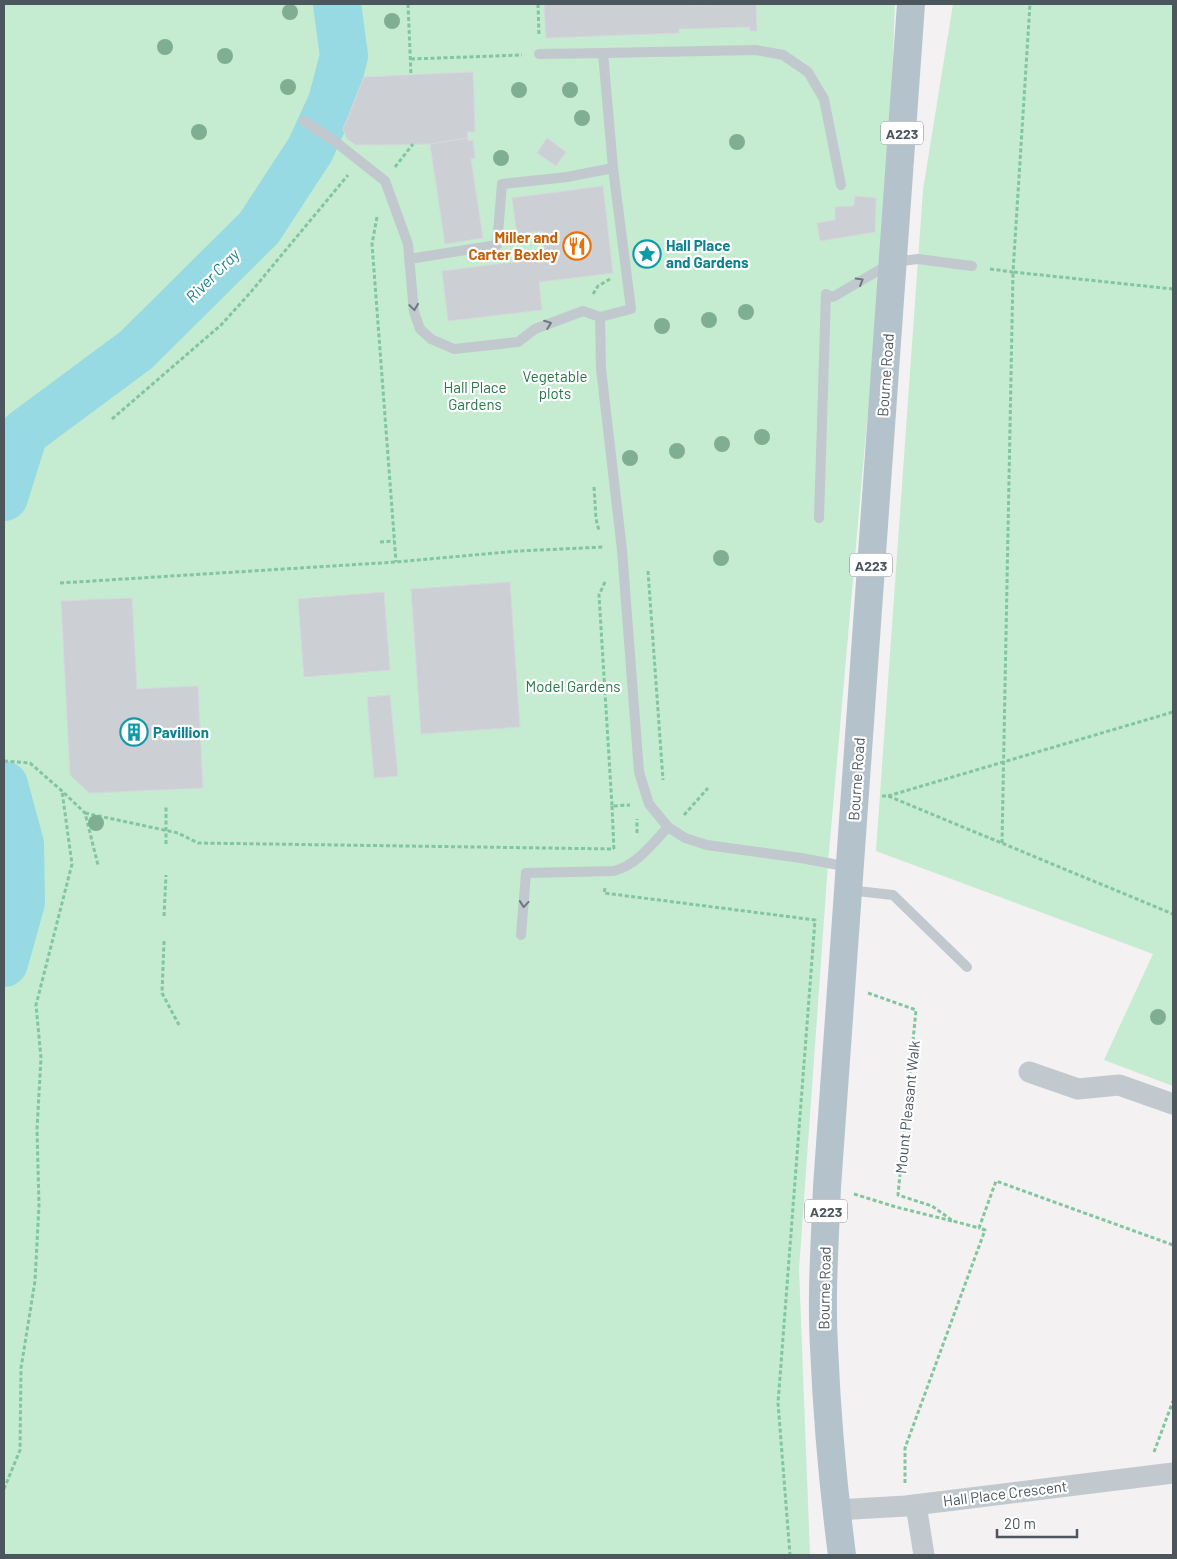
<svg xmlns="http://www.w3.org/2000/svg" width="1177" height="1559" font-family="Barlow,sans-serif">
  <style>
    .green { fill: #c5ebd1 }
    .lines { fill: none; stroke-linecap: round; stroke-linejoin: round }
    .river { stroke: #97dae3; stroke-width: 48 }
    .building { fill: #cccfd3; stroke: #d6d8dc }
    .path { stroke: #81c69e; stroke-width: 3; stroke-dasharray: 4 2.5; stroke-linecap: butt }
    .service { stroke: #c1c9ce; stroke-width: 10 }
    .minor { stroke: #c1c9ce; stroke-width: 21 }
    .primary { stroke: #b4c2cc; stroke-width: 28 }
    .tree { fill: #80ae92 }
    .oneway { stroke: #6e787f }
    .labels { text-anchor: middle; dominant-baseline: central; stroke-width: 4.5; stroke-linejoin: round; paint-order: stroke }
    .shield { fill: #fff; stroke: #81898e; stroke-width: 1 }
    .shield-label { font-size: 14px; font-weight: bold; fill: #4b565d }
    .food-label { font-size: 15px; font-weight: bold; fill: #c56008; stroke: #fff; text-anchor: end }
    .culture-label { font-size: 15px; font-weight: bold; fill: #0d838f; stroke: #fff; text-anchor: start }
    .street-label { font-size: 15px; fill: #4b565d; stroke: #fff }
    .park-label { font-size: 15px; fill: #227745; stroke: #fff }
    .water-label { font-size: 16px; font-style: italic; fill: #1b8290; stroke: #fff }
  </style>
  <rect width="100%" height="100%" fill="#f3f1f1"/>
  <g class="green">
    <path d="M4,4H895L888,183L828,863L799,1269L810,1555H4Z"/>
    <path d="M953,4H1173V1086L1104,1060L1153,954L876,851L923,190Z"/>
  </g>
  <g class="lines">
    <g class="river">
      <path d="M4,497L24,433L136,350L259,228L310,150L332,102L344,56L337,4"/>
      <path d="M4,785L20,844L21,902L4,963"/>
    </g>
  </g>
  <g class="building">
    <path d="M544,4H693V5L756,4L757,31H750V27L679,29V33L546,38Z"/>
    <path d="M473,72L475,132H467L468,138L430,144L356,145L347,139L343,129L364,77Z"/>
    <path d="M468,138V141L473,140L475,158L471,159L483,238L445,244L430,144Z"/>
    <path d="M547,138L566,152L556,166L537,153Z"/>
    <path d="M603,186L613,273L539,282L542,310L448,321L442,271L545,258L542,231L517,234L512,198Z"/>
    <path d="M855,196L876,198L875,232L820,241L817,223L835,220V207L854,206Z"/>
    <path d="M510,582L520,727L421,734L411,589Z"/>
    <path d="M384,592L390,670L304,677L298,599Z"/>
    <path d="M132,598L137,689L198,686L203,788L89,793L70,775L61,601Z"/>
    <path d="M390,695L398,776L374,778L367,697Z"/>
  </g>
  <g class="lines">
    <g class="path">
      <path d="M408,4L411,75"/>
      <path d="M538,4L539,36"/>
      <path d="M411,59L522,55"/>
      <path d="M395,167L413,144"/>
      <path d="M377,217L372,244L396,562"/>
      <path d="M990,269L1013,272L1030,4"/>
      <path d="M593,294L598,286L610,279"/>
      <path d="M112,419L221,325L250,293L348,175"/>
      <path d="M594,487L596,519L599,531"/>
      <path d="M380,542L394,541"/>
      <path d="M648,571L663,780"/>
      <path d="M605,582L599,595L612,806L630,805"/>
      <path d="M60,583L396,562L518,551L604,547"/>
      <path d="M4,761L30,763L62,791L85,813L98,865"/>
      <path d="M882,796H888L1173,914"/>
      <path d="M888,796L1173,712"/>
      <path d="M612,806L614,851"/>
      <path d="M85,813L178,833L198,843L614,849"/>
      <path d="M684,815L708,788"/>
      <path d="M637,833V819"/>
      <path d="M1002,843L1013,272L1173,289"/>
      <path d="M166,844V807"/>
      <path d="M605,888L604,893L815,920L778,1403L790,1555"/>
      <path d="M164,916L166,875"/>
      <path d="M164,941L162,993L179,1025"/>
      <path d="M868,993L916,1010L898,1195L932,1206L953,1221L979,1228L996,1181L1173,1245"/>
      <path d="M854,1194L896,1207L952,1221"/>
      <path d="M1154,1452L1173,1401"/>
      <path d="M905,1483V1448L985,1230L979,1228"/>
      <path d="M4,1489L20,1450L21,1368L35,1281L39,1205L37,1129L41,1058L36,1005L72,864L62,791"/>
    </g>
    <g class="service">
      <path d="M603,53L756,50L783,55L808,72L824,99L841,185"/>
      <path d="M304,121L337,143L385,181L408,244L414,312L420,329L431,339L454,349L518,342L535,329L583,311L600,317L631,309L613,168L603,53L539,54"/>
      <path d="M409,259L497,245L502,184L567,177L613,168"/>
      <path d="M600,317L601,369L622,550L639,772L649,804L668,827L685,838L707,845L801,858L849,867"/>
      <path d="M819,518L826,294L833,297L893,262L918,259L972,266"/>
      <path d="M848,890L893,895L967,967"/>
      <path d="M521,935L526,873L614,871C637,865 652,844 668,827"/>
    </g>
    <g class="minor">
      <path d="M1029,1072L1078,1089L1119,1085L1173,1104"/>
      <path d="M916,1505L924,1555"/>
      <path d="M836,1510L906,1506L1173,1473"/>
    </g>
    <path class="primary" d="M842,1555C833,1486 827,1416 824,1347C821,1293 825,1240 827,1187L911,4"/>
  </g>
  <g class="tree">
    <circle cx="290" cy="12" r="8"/>
    <circle cx="392" cy="21" r="8"/>
    <circle cx="165" cy="47" r="8"/>
    <circle cx="225" cy="56" r="8"/>
    <circle cx="288" cy="87" r="8"/>
    <circle cx="519" cy="90" r="8"/>
    <circle cx="570" cy="90" r="8"/>
    <circle cx="582" cy="118" r="8"/>
    <circle cx="199" cy="132" r="8"/>
    <circle cx="737" cy="142" r="8"/>
    <circle cx="501" cy="158" r="8"/>
    <circle cx="746" cy="312" r="8"/>
    <circle cx="709" cy="320" r="8"/>
    <circle cx="662" cy="326" r="8"/>
    <circle cx="762" cy="437" r="8"/>
    <circle cx="722" cy="444" r="8"/>
    <circle cx="677" cy="451" r="8"/>
    <circle cx="630" cy="458" r="8"/>
    <circle cx="721" cy="558" r="8"/>
    <circle cx="96" cy="823" r="8"/>
    <circle cx="1158" cy="1017" r="8"/>
  </g>
  <defs><path id="oneway-chevron" d="M-2-3.5L2.5 0L-2 3.5" fill="none" stroke-width="1.6" stroke-linecap="round" stroke-linejoin="round" transform="scale(1.25)"/></defs>
  <g class="oneway">
    <use href="#oneway-chevron" transform="translate(860 281) rotate(-30)"/>
    <use href="#oneway-chevron" transform="translate(414 307) rotate(82)"/>
    <use href="#oneway-chevron" transform="translate(548 324) rotate(-21)"/>
    <use href="#oneway-chevron" transform="translate(524 904) rotate(95)"/>
  </g>
  <defs>
    <g id="restaurant-ring" transform="scale(1.4375)"><circle r="9.5" fill="#fff" stroke="#e8710a" stroke-width="1.5"/><path d="M-5-6h1v4h1v-4h1v4h1v-4h1v5L-1.5 .5V6h-2V.5L-5-1ZM5-6V6H3V1.5H1.5Q1.5-4 5-6Z" fill="#e8710a"/></g>
    <g id="sight-ring" transform="scale(1.4375)"><circle r="9.5" fill="#fff" stroke="#0f9aa8" stroke-width="1.5"/><path d="M0-6L1.8-2.2L6-1.7L2.9 1.2L3.7 5.4L0 3.3L-3.7 5.4L-2.9 1.2L-6-1.7L-1.8-2.2Z" fill="#0f9aa8"/></g>
    <g id="building-ring" transform="scale(1.4375)"><circle r="9.5" fill="#fff" stroke="#0f9aa8" stroke-width="1.5"/><path d="M-4-6H4V6H1V3H-1V6H-4ZM-2.5-4.3h1.7v1.8h-1.7ZM.8-4.3h1.7v1.8H.8ZM-2.5-1h1.7V.8h-1.7ZM.8-1h1.7V.8H.8Z" fill="#0f9aa8"/></g>
  </defs>
  <g fill-rule="evenodd">
    <use href="#restaurant-ring" x="577" y="246"/>
    <use href="#sight-ring" x="647" y="254"/>
    <use href="#building-ring" x="134" y="732"/>
  </g>
  <g class="labels">
    <g class="shield">
      <rect x="881" y="121.5" width="42" height="23" rx="4"/>
      <rect x="850" y="553.5" width="42" height="23" rx="4"/>
      <rect x="805" y="1199.5" width="42" height="23" rx="4"/>
    </g>
    <g class="shield-label">
      <text x="902" y="133">A223</text>
      <text x="871" y="565">A223</text>
      <text x="826" y="1211">A223</text>
    </g>
    <g class="food-label">
      <text x="558" y="237">Miller and<tspan x="558" dy="17">Carter Bexley</tspan></text>
    </g>
    <g class="culture-label">
      <text x="666" y="245">Hall Place<tspan x="666" dy="17">and Gardens</tspan></text>
      <text x="153" y="732">Pavillion</text>
    </g>
    <g class="street-label">
      <text transform="translate(885 375) rotate(-86)">Bourne Road</text>
      <text transform="translate(856 779) rotate(-86)">Bourne Road</text>
      <text transform="translate(907 1107) rotate(-84)">Mount Pleasant Walk</text>
      <text transform="translate(824 1288) rotate(-89)">Bourne Road</text>
      <text transform="translate(1005 1493) rotate(-7)">Hall Place Crescent</text>
    </g>
    <g class="park-label">
      <text x="555" y="376">Vegetable<tspan x="555" dy="17">plots</tspan></text>
      <text x="475" y="387">Hall Place<tspan x="475" dy="17">Gardens</tspan></text>
      <text x="573" y="686">Model Gardens</text>
    </g>
    <g class="water-label">
      <text transform="translate(212 275) rotate(-45)">River Cray</text>
    </g>
  </g>
  <rect width="1177" height="1559" fill="none" stroke="#4b565d" stroke-width="10"/>
  <path d="M997 1529v8h80v-8" fill="none" stroke="#4b565d" stroke-width="2.5"/>
  <text x="1004" y="1529" font-size="15" fill="#4b565d" stroke="#ffffff" stroke-width="4" paint-order="stroke">20 m</text>
</svg>
